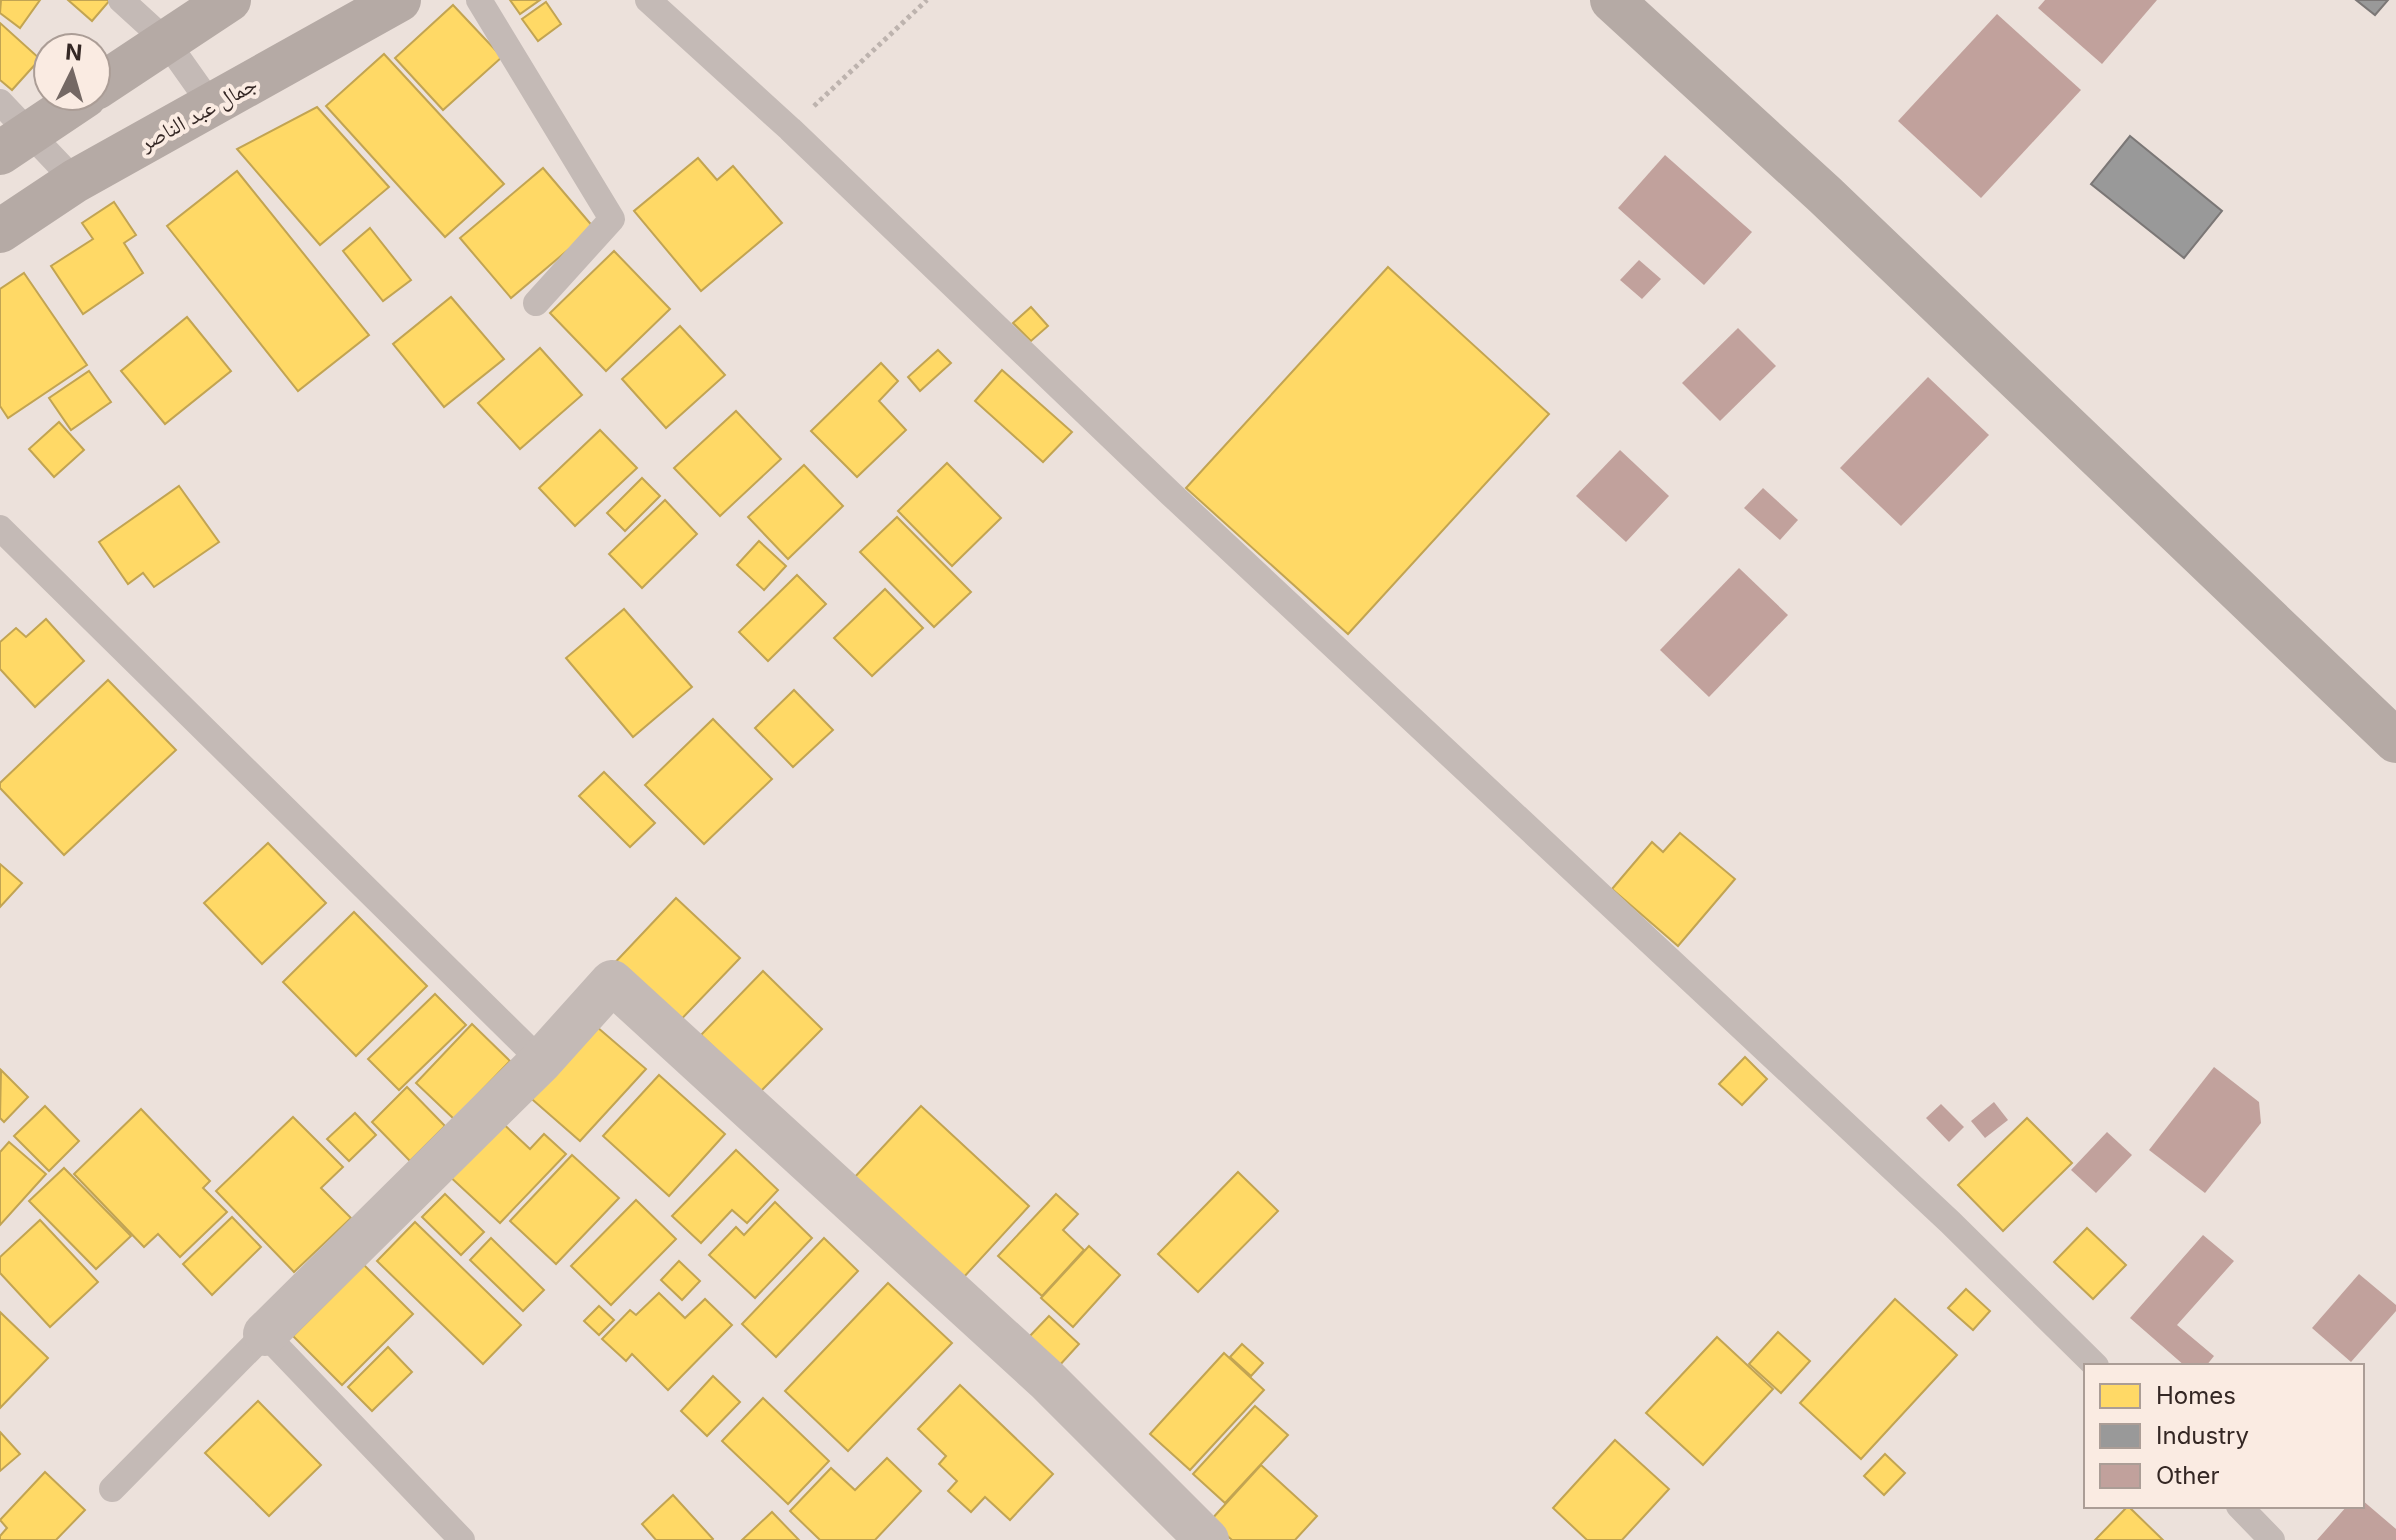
<svg xmlns="http://www.w3.org/2000/svg" width="2396" height="1540" font-family="Inter,'Noto Naskh Arabic',sans-serif">
  <style>
    .homes { fill: #ffd966; stroke: #c2a452; stroke-width: 2 }
    .industry { fill: #999; stroke: #7b7776; stroke-width: 2 }
    .building { fill: #c1a19c }
    .lines { fill: none; stroke-linecap: round; stroke-linejoin: round }
    .path { stroke: #bdb3ae; stroke-width: 5; stroke-dasharray: 4 4; stroke-linecap: butt }
    .service { stroke: #c4bab6; stroke-width: 26 }
    .minor { stroke: #c4bab6; stroke-width: 44 }
    .secondary { stroke: #b5aaa5; stroke-width: 44 }
    .labels { text-anchor: middle; dominant-baseline: central; stroke-width: 8; stroke-linejoin: round; paint-order: stroke }
    .street-label { font-size: 22px; fill: #342724; stroke: #faebe2 }
  </style>
  <rect width="100%" height="100%" fill="#ece1db"/>
  <g class="homes">
    <path d="M1,0H40L20,28L0,13Z"/>
    <path d="M68,0H110L92,21Z"/>
    <path d="M510,0H540L520,14Z"/>
    <path d="M546,2L561,24L538,41L522,19Z"/>
    <path d="M453,5L502,57L443,110L395,58Z"/>
    <path d="M0,23L40,59L12,90L0,80Z"/>
    <path d="M384,54L504,184L445,237L326,106Z"/>
    <path d="M317,107L389,187L320,245L237,149Z"/>
    <path d="M698,158L717,180L733,166L782,223L701,291L634,211Z"/>
    <path d="M543,168L594,228L511,298L460,238Z"/>
    <path d="M237,171L369,335L298,391L167,226Z"/>
    <path d="M114,202L136,235L124,243L143,273L83,314L51,266L93,239L82,223Z"/>
    <path d="M370,228L411,280L383,301L343,251Z"/>
    <path d="M614,251L670,309L606,371L550,313Z"/>
    <path d="M1388,267L1549,414L1348,634L1186,488Z"/>
    <path d="M24,273L87,365L8,418L0,406V289Z"/>
    <path d="M451,297L504,359L444,407L393,344Z"/>
    <path d="M1031,307L1048,326L1031,341L1013,323Z"/>
    <path d="M187,317L231,371L165,424L121,371Z"/>
    <path d="M680,326L725,375L666,428L622,379Z"/>
    <path d="M540,348L582,395L520,449L478,403Z"/>
    <path d="M938,350L951,363L920,391L908,377Z"/>
    <path d="M881,363L898,381L879,401L906,430L857,477L811,431Z"/>
    <path d="M1002,370L1072,432L1043,462L975,401Z"/>
    <path d="M89,371L111,402L71,430L49,398Z"/>
    <path d="M736,411L781,459L720,516L674,468Z"/>
    <path d="M59,422L84,450L54,477L29,449Z"/>
    <path d="M600,430L637,468L575,526L539,488Z"/>
    <path d="M947,463L1001,518L952,566L898,511Z"/>
    <path d="M804,465L843,506L788,559L748,517Z"/>
    <path d="M642,478L660,496L625,531L607,513Z"/>
    <path d="M179,486L219,542L154,587L143,573L128,584L99,542Z"/>
    <path d="M665,500L697,534L642,588L609,554Z"/>
    <path d="M897,517L971,592L934,627L860,552Z"/>
    <path d="M759,541L786,566L764,590L737,565Z"/>
    <path d="M797,575L826,604L768,661L739,632Z"/>
    <path d="M885,589L923,628L872,676L834,638Z"/>
    <path d="M624,609L692,687L633,737L566,658Z"/>
    <path d="M46,619L84,661L35,707L0,669V642L16,628L26,637Z"/>
    <path d="M108,680L176,750L64,855L0,788V783Z"/>
    <path d="M794,690L833,730L793,767L755,728Z"/>
    <path d="M713,719L772,779L704,844L645,785Z"/>
    <path d="M604,772L655,823L630,847L579,796Z"/>
    <path d="M1680,833L1735,879L1678,946L1612,889L1652,842L1663,852Z"/>
    <path d="M268,843L326,903L262,964L204,903Z"/>
    <path d="M0,864L22,883L0,907Z"/>
    <path d="M676,898L740,958L670,1031L607,971Z"/>
    <path d="M354,912L427,986L356,1056L283,982Z"/>
    <path d="M763,971L822,1029L760,1092L701,1035Z"/>
    <path d="M435,994L466,1025L399,1090L368,1059Z"/>
    <path d="M590,1021L646,1069L580,1141L526,1094Z"/>
    <path d="M472,1024L510,1061L454,1119L416,1083Z"/>
    <path d="M1745,1057L1767,1079L1742,1105L1719,1084Z"/>
    <path d="M1,1070L28,1097L4,1122L0,1118Z"/>
    <path d="M659,1075L725,1134L669,1196L603,1136Z"/>
    <path d="M407,1087L445,1126L410,1161L372,1122Z"/>
    <path d="M45,1106L79,1141L49,1171L14,1136Z"/>
    <path d="M921,1106L1029,1206L963,1278L853,1179Z"/>
    <path d="M141,1109L210,1181L203,1188L227,1212L180,1257L158,1234L144,1247L74,1174Z"/>
    <path d="M355,1113L376,1135L349,1161L327,1139Z"/>
    <path d="M293,1117L343,1167L321,1188L351,1218L294,1272L216,1191Z"/>
    <path d="M497,1118L530,1149L544,1134L566,1154L500,1223L446,1173Z"/>
    <path d="M2027,1118L2072,1163L2003,1231L1958,1185Z"/>
    <path d="M9,1142L46,1174L0,1225V1152Z"/>
    <path d="M736,1150L778,1190L747,1223L732,1210L701,1243L672,1216Z"/>
    <path d="M572,1155L619,1198L556,1264L510,1221Z"/>
    <path d="M64,1168L131,1236L96,1269L29,1201Z"/>
    <path d="M1238,1172L1278,1211L1198,1292L1158,1254Z"/>
    <path d="M445,1194L484,1232L461,1255L422,1217Z"/>
    <path d="M1056,1194L1078,1214L1063,1230L1084,1250L1042,1296L998,1256Z"/>
    <path d="M636,1200L676,1239L611,1305L571,1266Z"/>
    <path d="M775,1202L812,1238L755,1298L709,1255L736,1227L744,1235Z"/>
    <path d="M232,1217L261,1247L212,1295L183,1264Z"/>
    <path d="M40,1220L98,1282L50,1327L0,1273V1257Z"/>
    <path d="M415,1222L521,1325L483,1364L377,1261Z"/>
    <path d="M2087,1228L2126,1265L2093,1299L2054,1262Z"/>
    <path d="M491,1238L544,1290L523,1311L470,1260Z"/>
    <path d="M824,1238L858,1271L776,1357L742,1324Z"/>
    <path d="M1089,1246L1120,1275L1073,1327L1041,1298Z"/>
    <path d="M679,1261L700,1281L682,1300L661,1280Z"/>
    <path d="M364,1265L413,1314L342,1385L293,1336Z"/>
    <path d="M888,1283L952,1343L848,1451L785,1391Z"/>
    <path d="M1966,1289L1990,1311L1973,1330L1948,1308Z"/>
    <path d="M659,1293L685,1318L705,1299L732,1325L668,1390L632,1354L626,1361L602,1339L630,1310L636,1315Z"/>
    <path d="M1895,1299L1957,1355L1861,1459L1800,1403Z"/>
    <path d="M599,1306L614,1320L599,1335L584,1321Z"/>
    <path d="M0,1312L48,1358L0,1408Z"/>
    <path d="M1049,1316L1079,1344L1058,1367L1027,1339Z"/>
    <path d="M1778,1332L1810,1361L1781,1393L1749,1364Z"/>
    <path d="M1717,1337L1773,1389L1703,1465L1646,1413Z"/>
    <path d="M1242,1344L1263,1363L1251,1376L1230,1357Z"/>
    <path d="M388,1347L412,1372L372,1411L348,1387Z"/>
    <path d="M1224,1353L1264,1390L1190,1470L1150,1434Z"/>
    <path d="M713,1376L740,1402L707,1436L681,1411Z"/>
    <path d="M960,1385L1053,1474L1010,1520L985,1497L971,1512L948,1491L957,1481L939,1464L946,1456L918,1429Z"/>
    <path d="M763,1398L829,1461L788,1504L722,1441Z"/>
    <path d="M258,1401L321,1465L269,1516L205,1453Z"/>
    <path d="M1255,1406L1288,1435L1225,1503L1193,1474Z"/>
    <path d="M0,1432L20,1454L0,1471Z"/>
    <path d="M1615,1440L1669,1489L1622,1540H1587L1553,1508Z"/>
    <path d="M1885,1454L1905,1473L1884,1495L1864,1476Z"/>
    <path d="M887,1458L921,1491L875,1540H820L790,1511L831,1468L855,1490Z"/>
    <path d="M1261,1465L1317,1516L1295,1540H1232L1210,1521Z"/>
    <path d="M45,1472L85,1510L56,1540H0V1536L7,1528L0,1520Z"/>
    <path d="M673,1495L713,1539L712,1540H656L642,1524Z"/>
    <path d="M2128,1506L2163,1540H2095Z"/>
    <path d="M772,1512L799,1540H742Z"/>
  </g>
  <g class="industry">
    <path d="M2356,0H2388L2375,15Z"/>
    <path d="M2130,136L2222,211L2184,258L2091,184Z"/>
  </g>
  <g class="building">
    <path d="M2045,0H2157L2102,64L2038,8Z"/>
    <path d="M1997,14L2081,90L1981,198L1898,121Z"/>
    <path d="M1665,155L1752,232L1704,285L1618,208Z"/>
    <path d="M1639,260L1661,279L1642,299L1620,280Z"/>
    <path d="M1738,328L1776,366L1720,421L1682,383Z"/>
    <path d="M1928,377L1989,435L1901,526L1840,468Z"/>
    <path d="M1620,450L1669,496L1626,542L1576,496Z"/>
    <path d="M1763,488L1798,520L1780,540L1744,508Z"/>
    <path d="M1739,568L1788,615L1709,697L1660,650Z"/>
    <path d="M2214,1067L2259,1102L2261,1123L2205,1193L2149,1150Z"/>
    <path d="M1994,1102L2008,1120L1985,1138L1971,1121Z"/>
    <path d="M1941,1104L1964,1127L1949,1142L1926,1118Z"/>
    <path d="M2107,1132L2132,1155L2096,1193L2071,1170Z"/>
    <path d="M2203,1235L2234,1261L2177,1325L2214,1356L2206,1366H2185L2130,1318Z"/>
    <path d="M2359,1274L2396,1305V1311L2351,1362L2312,1328Z"/>
    <path d="M2362,1500L2396,1529V1540H2317L2347,1506H2362Z"/>
  </g>
  <g class="lines">
    <path class="path" d="M814,106L927,0"/>
    <g class="service">
      <path d="M121,0L166,41L212,106"/>
      <path d="M479,0L612,219L536,303"/>
      <path d="M648,0L790,129L1171,494L1950,1222L2096,1366"/>
      <path d="M0,102L75,181"/>
      <path d="M0,528L541,1061"/>
      <path d="M112,1489L265,1334L462,1540"/>
      <path d="M2239,1506L2272,1540"/>
    </g>
    <path class="minor" d="M265,1334L541,1061L612,982L1047,1380L1207,1540"/>
    <g class="secondary">
      <path d="M1612,0L1825,195L2396,741"/>
      <path d="M96,88L229,0"/>
      <path d="M0,153L85,96"/>
      <path d="M0,231L75,181L399,0"/>
    </g>
  </g>
  <g class="labels">
    <g class="street-label">
      <text transform="translate(198 113) rotate(-29)">جمال عبد الناصر</text>
    </g>
  </g>
  <rect x="2084" y="1364" width="280" height="144" fill="#faebe2" stroke="#ab9d96" stroke-width="2"/>
  <rect x="2100" y="1384" width="40" height="24" fill="#ffd966" stroke="#ab9d96" stroke-width="2"/>
  <text x="2156" y="1404" font-size="24" fill="#342724">Homes</text>
  <rect x="2100" y="1424" width="40" height="24" fill="#999999" stroke="#ab9d96" stroke-width="2"/>
  <text x="2156" y="1444" font-size="24" fill="#342724">Industry</text>
  <rect x="2100" y="1464" width="40" height="24" fill="#c1a19c" stroke="#ab9d96" stroke-width="2"/>
  <text x="2156" y="1484" font-size="24" fill="#342724">Other</text>
  <g transform="translate(72 72) rotate(5)"><circle r="38" fill="#faebe2" stroke="#ab9d96" stroke-width="2"/>
  <path d="M0-6L14 30L0 20L-14 30Z" fill="#746864"/>
  <text y="-12" font-size="22" font-weight="bold" text-anchor="middle" fill="#342724">N</text>
  </g>
</svg>
